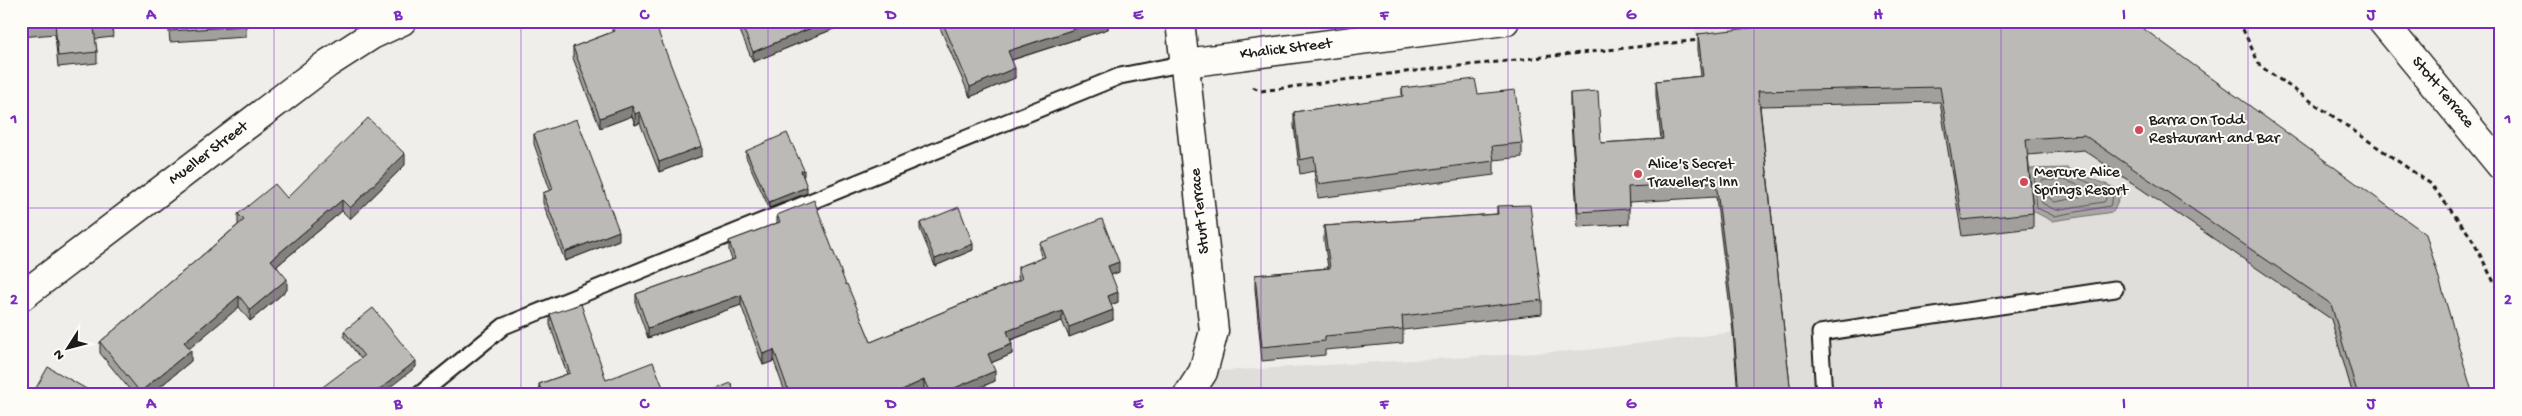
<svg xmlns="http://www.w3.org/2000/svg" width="2522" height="416" font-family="'Gochi Hand',sans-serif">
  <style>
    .built { fill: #e0deda }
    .water { fill: #a8a7a3; stroke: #706f6d }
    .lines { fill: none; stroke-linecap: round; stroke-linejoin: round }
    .shore { stroke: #545452; stroke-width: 1 }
    .lane-casing { stroke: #1c1c1c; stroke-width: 19 }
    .street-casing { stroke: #1c1c1c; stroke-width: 31 }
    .secondary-casing { stroke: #1c1c1c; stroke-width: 31 }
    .path { stroke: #1c1c1c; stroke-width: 3; stroke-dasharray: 5 4; stroke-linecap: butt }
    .lane { stroke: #fdfcf7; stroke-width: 15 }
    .street { stroke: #fdfcf7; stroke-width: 28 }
    .secondary { stroke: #fdfcf7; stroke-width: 28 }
    .wall { fill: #a1a09d; stroke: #1c1c1c }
    .shaded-wall { fill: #83827f; stroke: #1c1c1c }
    .building { fill: #bbbab6; stroke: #1c1c1c }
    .grid { fill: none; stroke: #7b2cbf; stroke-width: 1; stroke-opacity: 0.55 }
    .poi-dot { fill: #d1495b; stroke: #fdfcf7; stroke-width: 2 }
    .labels { text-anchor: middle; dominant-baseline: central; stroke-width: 4; stroke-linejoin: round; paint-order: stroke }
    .street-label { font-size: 16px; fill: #1c1c1c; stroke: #fdfcf7 }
    .poi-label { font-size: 16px; fill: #1c1c1c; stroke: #fdfcf7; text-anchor: start }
    .neatline { fill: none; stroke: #7b2cbf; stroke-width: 2 }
    .grid-label { font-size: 16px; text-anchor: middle; font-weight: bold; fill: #7b2cbf }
  </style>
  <rect width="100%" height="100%" fill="#f0eeea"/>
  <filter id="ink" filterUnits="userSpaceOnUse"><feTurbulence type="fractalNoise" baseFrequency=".02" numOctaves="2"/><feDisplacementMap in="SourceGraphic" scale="10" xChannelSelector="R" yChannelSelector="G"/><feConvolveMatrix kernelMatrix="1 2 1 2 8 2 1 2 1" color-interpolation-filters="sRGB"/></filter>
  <g filter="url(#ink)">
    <path class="built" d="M1694,21H2110L2469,395H1188L1203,372L1587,350L1733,332Z"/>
    <path class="water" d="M2067,168L2122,191L2113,212L2052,221L2031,210L2028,169Z"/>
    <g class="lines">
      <g class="shore">
        <path d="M2066,173L2114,193L2110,206L2054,216L2037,208L2034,175Z"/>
        <path d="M2043,180H2065L2105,196L2106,199L2104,202L2055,210L2042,203L2040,183Z"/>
        <path d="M2051,187H2063L2079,194L2080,197L2055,202L2049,198L2048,189Z"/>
      </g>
      <g class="lane-casing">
        <g id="lane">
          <path d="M419,395L504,326L1120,76L1186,63"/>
          <path d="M1824,395L1820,333L2115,289"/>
        </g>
      </g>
      <g class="street-casing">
        <g id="street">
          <path d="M1180,21L1214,331L1203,372L1188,395"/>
          <path d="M1186,63L1505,21"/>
          <path d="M21,297L327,64L372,35L402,21"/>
        </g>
      </g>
      <g class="secondary-casing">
        <path id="secondary" d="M2382,21L2501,166"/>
      </g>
      <g class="path">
        <path d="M2239,21L2260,66L2431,184L2471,237L2501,296"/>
        <path d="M1253,87L1261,91L1396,73L1700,40"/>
      </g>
      <use href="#lane" class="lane"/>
      <use href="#street" class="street"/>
      <use href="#secondary" class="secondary"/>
    </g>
    <g class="wall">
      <path d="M21,21H112L113,37L95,39L97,52V63L58,67L55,34L21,37Z"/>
      <path d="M168,21H246V37L170,42Z"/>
      <path d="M736,21H853L753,62Z"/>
      <path d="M937,21H1108V29L1012,60L1015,78L970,97Z"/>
      <path d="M2133,21L2473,395H2353L2331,319L2084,150L2028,155L2033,213V228L1962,236L1940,102L1760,106L1791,395H1738L1733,332L1716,197L1629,202V224L1578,227L1570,108V93L1601,143L1661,139L1656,96V81L1701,76L1698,50V34Z"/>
      <path d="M612,23L702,156L659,172L640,123L635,125L632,116L600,128L573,58V47L612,32Z"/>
      <path d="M1402,88L1478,94L1522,143V157L1494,160V175L1318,198L1314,171L1300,174L1294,126V112L1402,97Z"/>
      <path d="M534,134L619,240L565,261L543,203V193L550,190L534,144Z"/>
      <path d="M746,151L804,176H803L807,193L769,208L746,157Z"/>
      <path d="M405,165L350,219L342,211L277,266L287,290L250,321L239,307L189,348L191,361L150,395H134L100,353V342L238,225V214Z"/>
      <path d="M1497,206L1542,300V314L1403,330V343L1325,350V355L1262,361L1255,289V275L1328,268L1324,240V226L1497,214Z"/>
      <path d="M777,215L846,285L871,342L1019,280L1018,277V267L1042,258L1040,253V243L1119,272L1111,275L1118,302L1111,305L1113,320L1069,337L1062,321L1011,340L1012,354L991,363L995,381L962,395H926L924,391L914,395H786L774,361L763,365L741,305L648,338L636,305V294L732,260L729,251V241L777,223Z"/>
      <path d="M920,223L973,250L935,266L920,229Z"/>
      <path d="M550,314L606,380L666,395H539V384L567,374L550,325Z"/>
      <path d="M344,331L416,367L361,359L344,337Z"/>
    </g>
    <g class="shaded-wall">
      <path d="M828,21H853L753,62V52Z"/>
      <path d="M878,21H892L878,27Z"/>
      <path d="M1099,21H1108V29L1008,61V51Z"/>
      <path d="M1015,68V78L970,97V87Z"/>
      <path d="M632,106V116L600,128V118Z"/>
      <path d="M640,112V123L635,125V114Z"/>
      <path d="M702,146V156L659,172V162Z"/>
      <path d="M405,154V165L350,219V208Z"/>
      <path d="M804,170V176L801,177V171Z"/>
      <path d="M807,187V193L769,208V202Z"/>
      <path d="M342,200V211L271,271V260Z"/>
      <path d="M619,231V240L565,261V252Z"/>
      <path d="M973,244V250L935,266V259Z"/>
      <path d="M1119,262V272L1108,276V266Z"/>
      <path d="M287,279V290L250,321V310Z"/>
      <path d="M1118,292V302L1108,306V296Z"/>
      <path d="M741,295V305L648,338V328Z"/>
      <path d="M239,296V307L184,353V342Z"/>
      <path d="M1113,310V320L1069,337V327Z"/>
      <path d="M1062,311V321L1007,341V331Z"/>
      <path d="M1012,344V354L988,364V354Z"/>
      <path d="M191,350V361L150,395H140V392Z"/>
      <path d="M774,350V361L763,365V354Z"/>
      <path d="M416,361V367L380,395H372Z"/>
      <path d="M995,371V381L962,395H938Z"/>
      <path d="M924,380V391L914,395H891Z"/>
    </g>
    <g class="building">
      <path d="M21,21H112L113,26L94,28L97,52L58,56L55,23L21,26Z"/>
      <path d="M169,21H246V26L170,31Z"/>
      <path d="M616,21H654L702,146L659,162L640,112L635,114L632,106L600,118L573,47L615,31L612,23Z"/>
      <path d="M740,21H828L753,52Z"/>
      <path d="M942,21H1099L1008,51L1015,68L970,87Z"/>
      <path d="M1811,21H2133L2426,234L2473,395H2358L2331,304L2084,135L2026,139L2033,213L1962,220L1940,87L1758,91L1791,395H1739L1733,317L1716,182L1628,187L1629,209L1578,212L1570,93L1598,91L1601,143L1663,139L1656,81L1703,76L1698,34Z"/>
      <path d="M1475,79L1478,94L1515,90L1522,143L1492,146L1494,161L1318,184L1314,157L1300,160L1294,112L1403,96L1402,88Z"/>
      <path d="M368,118L405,154L350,208L342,200L271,260L287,279L250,310L239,296L184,342L191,350L140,392L100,342L244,220L238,214L275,184L287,198Z"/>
      <path d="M577,119L619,231L565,252L543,193L553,189L534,134Z"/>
      <path d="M787,133L804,170L801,171L807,187L769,202L746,151Z"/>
      <path d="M814,200L846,285L847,284L871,342L1022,279L1018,267L1045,257L1040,243L1102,219L1119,262L1108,266L1118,292L1108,296L1113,310L1069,327L1062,311L1007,331L1012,344L988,354L995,371L938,395H931L924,380L891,395H790L774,350L763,354L741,295L648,328L636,294L735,259L729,241L780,222L777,215Z"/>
      <path d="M1530,205L1542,300L1402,316L1403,329L1325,336V341L1262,347L1255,275L1330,268L1324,226L1498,214L1497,206Z"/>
      <path d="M959,207L973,244L935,259L920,223Z"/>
      <path d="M581,304L606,380L653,362L666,395H543L539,384L570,373L550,314Z"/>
      <path d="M373,308L416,361L372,395H312L364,356L344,331Z"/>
      <path d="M48,367L97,395H32Z"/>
      <path d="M731,383L735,395H701Z"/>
      <path d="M21,389L31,395H21Z"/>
    </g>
  </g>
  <path class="grid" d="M274,21V395M521,21V395M768,21V395M1014,21V395M1261,21V395M1508,21V395M1754,21V395M2001,21V395M2248,21V395M21,208H2501"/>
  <g class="poi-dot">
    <circle cx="2139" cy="130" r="5"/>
    <circle cx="1638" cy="174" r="5"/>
    <circle cx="2024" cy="182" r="5"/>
  </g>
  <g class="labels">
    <g class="street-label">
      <text transform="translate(1286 50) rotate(-7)">Khalick Street</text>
      <text transform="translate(2442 93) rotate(50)">Stott Terrace</text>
      <text transform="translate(209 154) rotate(-37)">Mueller Street</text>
      <text transform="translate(1201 211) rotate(-96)">Sturt Terrace</text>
    </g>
    <g class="poi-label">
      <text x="2149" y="121">Barra On Todd<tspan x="2149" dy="18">Restaurant and Bar</tspan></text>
      <text x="1648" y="165">Alice's Secret<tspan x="1648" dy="18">Traveller's Inn</tspan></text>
      <text x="2034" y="173">Mercure Alice<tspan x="2034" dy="18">Springs Resort</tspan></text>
    </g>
  </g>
  <rect width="2522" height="416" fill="none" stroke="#fdfcf7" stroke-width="55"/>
  <g transform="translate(68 348) rotate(234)" stroke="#fdfcf7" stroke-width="4" paint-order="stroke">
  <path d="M0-4L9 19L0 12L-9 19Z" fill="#1c1c1c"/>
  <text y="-8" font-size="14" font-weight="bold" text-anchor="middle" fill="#1c1c1c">N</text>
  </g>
  <rect x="28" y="28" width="2466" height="360" class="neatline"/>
  <g class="grid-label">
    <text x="151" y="19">A</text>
    <text x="398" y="19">B</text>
    <text x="644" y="19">C</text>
    <text x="891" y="19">D</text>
    <text x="1138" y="19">E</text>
    <text x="1384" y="19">F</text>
    <text x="1631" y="19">G</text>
    <text x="1878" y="19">H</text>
    <text x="2124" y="19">I</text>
    <text x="2371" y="19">J</text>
    <text x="14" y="123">1</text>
    <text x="2508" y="123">1</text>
    <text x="14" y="304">2</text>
    <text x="2508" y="304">2</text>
    <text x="151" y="408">A</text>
    <text x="398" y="408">B</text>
    <text x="644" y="408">C</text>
    <text x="891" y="408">D</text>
    <text x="1138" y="408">E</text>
    <text x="1384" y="408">F</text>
    <text x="1631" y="408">G</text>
    <text x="1878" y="408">H</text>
    <text x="2124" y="408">I</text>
    <text x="2371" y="408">J</text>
  </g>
</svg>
